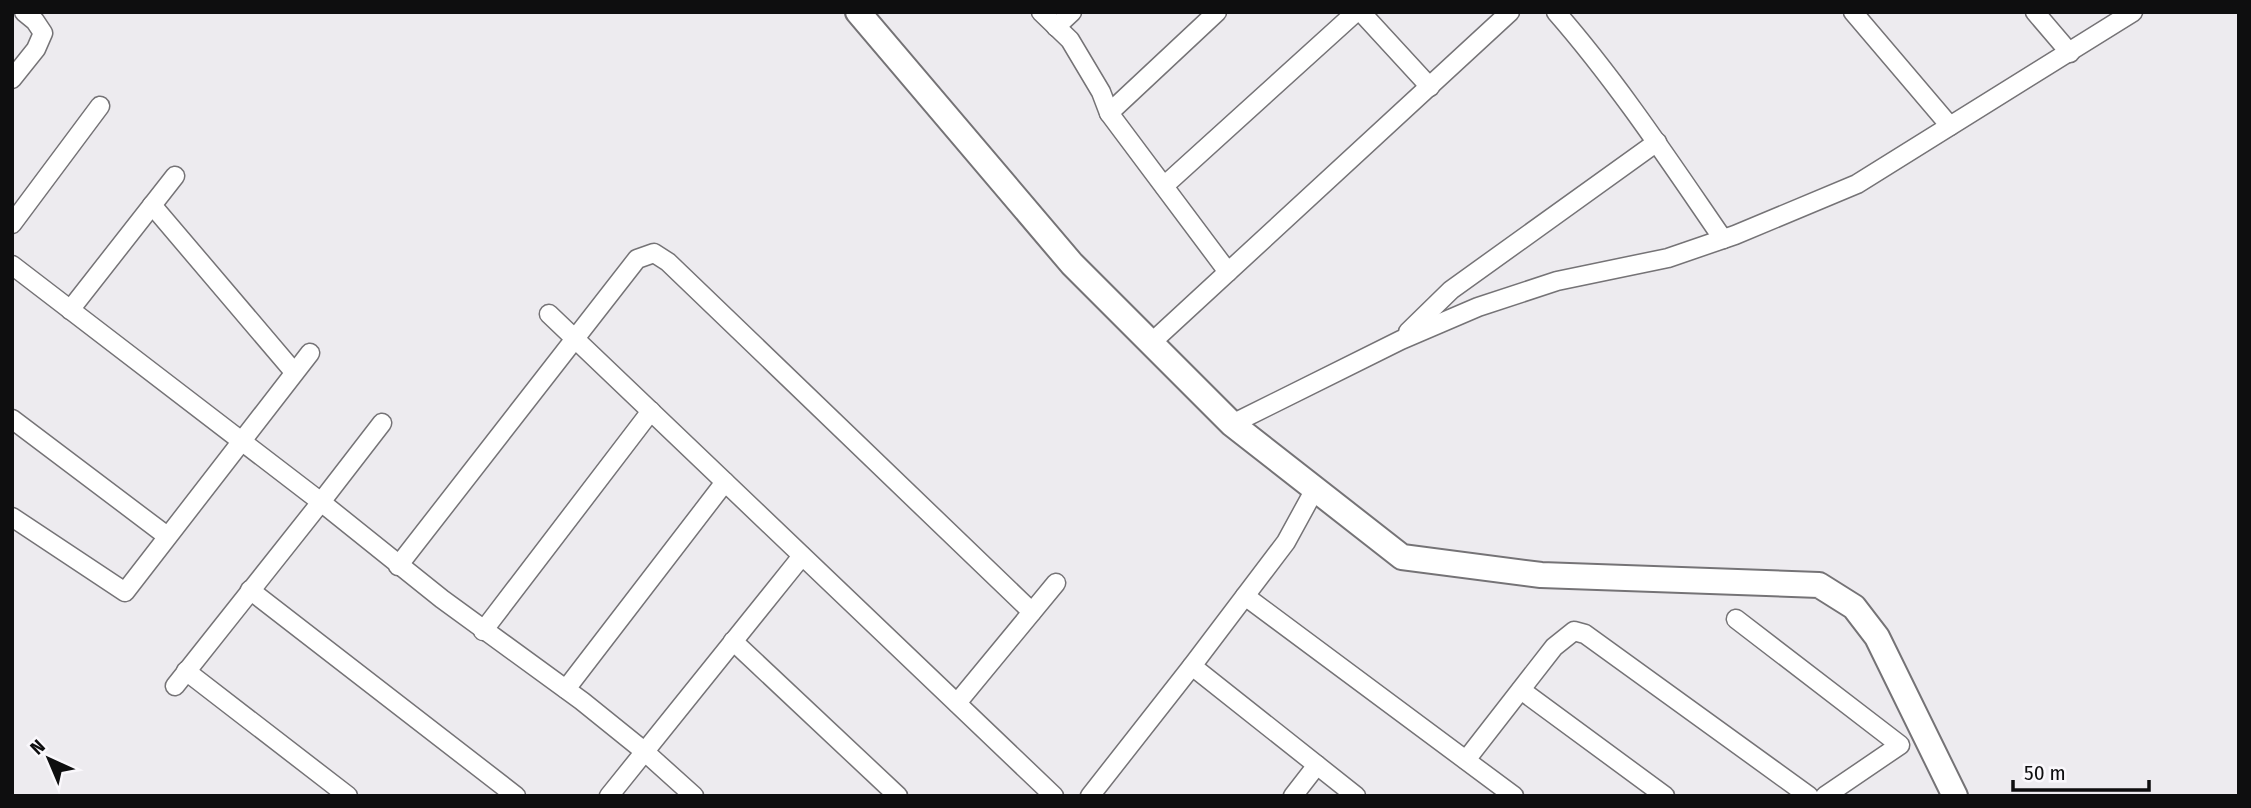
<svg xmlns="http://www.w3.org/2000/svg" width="2251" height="808" font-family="'Fira Sans Condensed',sans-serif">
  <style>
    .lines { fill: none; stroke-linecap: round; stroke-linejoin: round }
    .minor-casing { stroke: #757376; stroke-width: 21 }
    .secondary-casing { stroke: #757376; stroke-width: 28 }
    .minor { stroke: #fff; stroke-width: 18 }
    .secondary { stroke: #fff; stroke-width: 24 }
  </style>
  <rect width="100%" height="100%" fill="#edebef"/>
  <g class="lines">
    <g class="minor-casing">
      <g id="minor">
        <path d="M1041,12L1070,40L1101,92L1109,113L1228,272"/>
        <path d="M1361,12L1430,87"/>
        <path d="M1556,12C1618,83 1670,162 1723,239"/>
        <path d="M1853,12L1950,126"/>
        <path d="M2035,12L2070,53"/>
        <path d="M1056,27L1072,12"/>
        <path d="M12,79L36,49L43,33L35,21L24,12"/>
        <path d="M1109,113L1217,12"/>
        <path d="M1164,186L1356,12"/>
        <path d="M152,205L294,372"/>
        <path d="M12,224L100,106"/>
        <path d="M12,265L321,502L382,423"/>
        <path d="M70,310L175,176"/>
        <path d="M549,314L1054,796"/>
        <path d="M1408,332L1451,290L1657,142"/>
        <path d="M1151,343L1510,12"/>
        <path d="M12,419L167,536"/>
        <path d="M1232,424L1401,340L1478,307L1557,281L1668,258L1735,235L1857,184L2133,12"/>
        <path d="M12,517L125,592L310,353"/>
        <path d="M398,566L637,259L654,253L668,262L1032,612"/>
        <path d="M250,590L516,796"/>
        <path d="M1245,596L1514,796"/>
        <path d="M1736,619L1900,745L1825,796"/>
        <path d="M483,631L651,411"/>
        <path d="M733,641L898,796"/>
        <path d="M1192,666L1356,796"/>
        <path d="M186,671L348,796"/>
        <path d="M175,686L321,502L442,599L582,701L644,751L694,796"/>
        <path d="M566,689L725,482"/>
        <path d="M1521,690L1665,796"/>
        <path d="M957,703L1056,583"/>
        <path d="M1466,760L1554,647L1574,631L1585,634L1809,796"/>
        <path d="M609,796L802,556"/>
        <path d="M1090,796L1192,666L1286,542L1315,489"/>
        <path d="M1293,796L1317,765"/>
      </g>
    </g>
    <g class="secondary-casing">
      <path id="secondary" d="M858,12L1072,264L1232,424L1402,557L1541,575L1819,585L1854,607L1877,637L1955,796"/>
    </g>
    <use href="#minor" class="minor"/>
    <use href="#secondary" class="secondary"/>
  </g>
  <rect width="2251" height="808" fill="none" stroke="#0e0e0f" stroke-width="28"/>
  <g transform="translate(49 759) rotate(316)" stroke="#faf8fc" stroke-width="5" paint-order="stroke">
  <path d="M0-5L12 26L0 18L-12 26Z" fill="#0e0e0f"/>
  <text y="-10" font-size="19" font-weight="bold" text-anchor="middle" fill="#0e0e0f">N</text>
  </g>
  <path d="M2013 780v10h136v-10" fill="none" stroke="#0e0e0f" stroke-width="3.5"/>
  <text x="2024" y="780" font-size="21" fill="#0e0e0f" stroke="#faf8fc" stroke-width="5" paint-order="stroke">50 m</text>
</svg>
